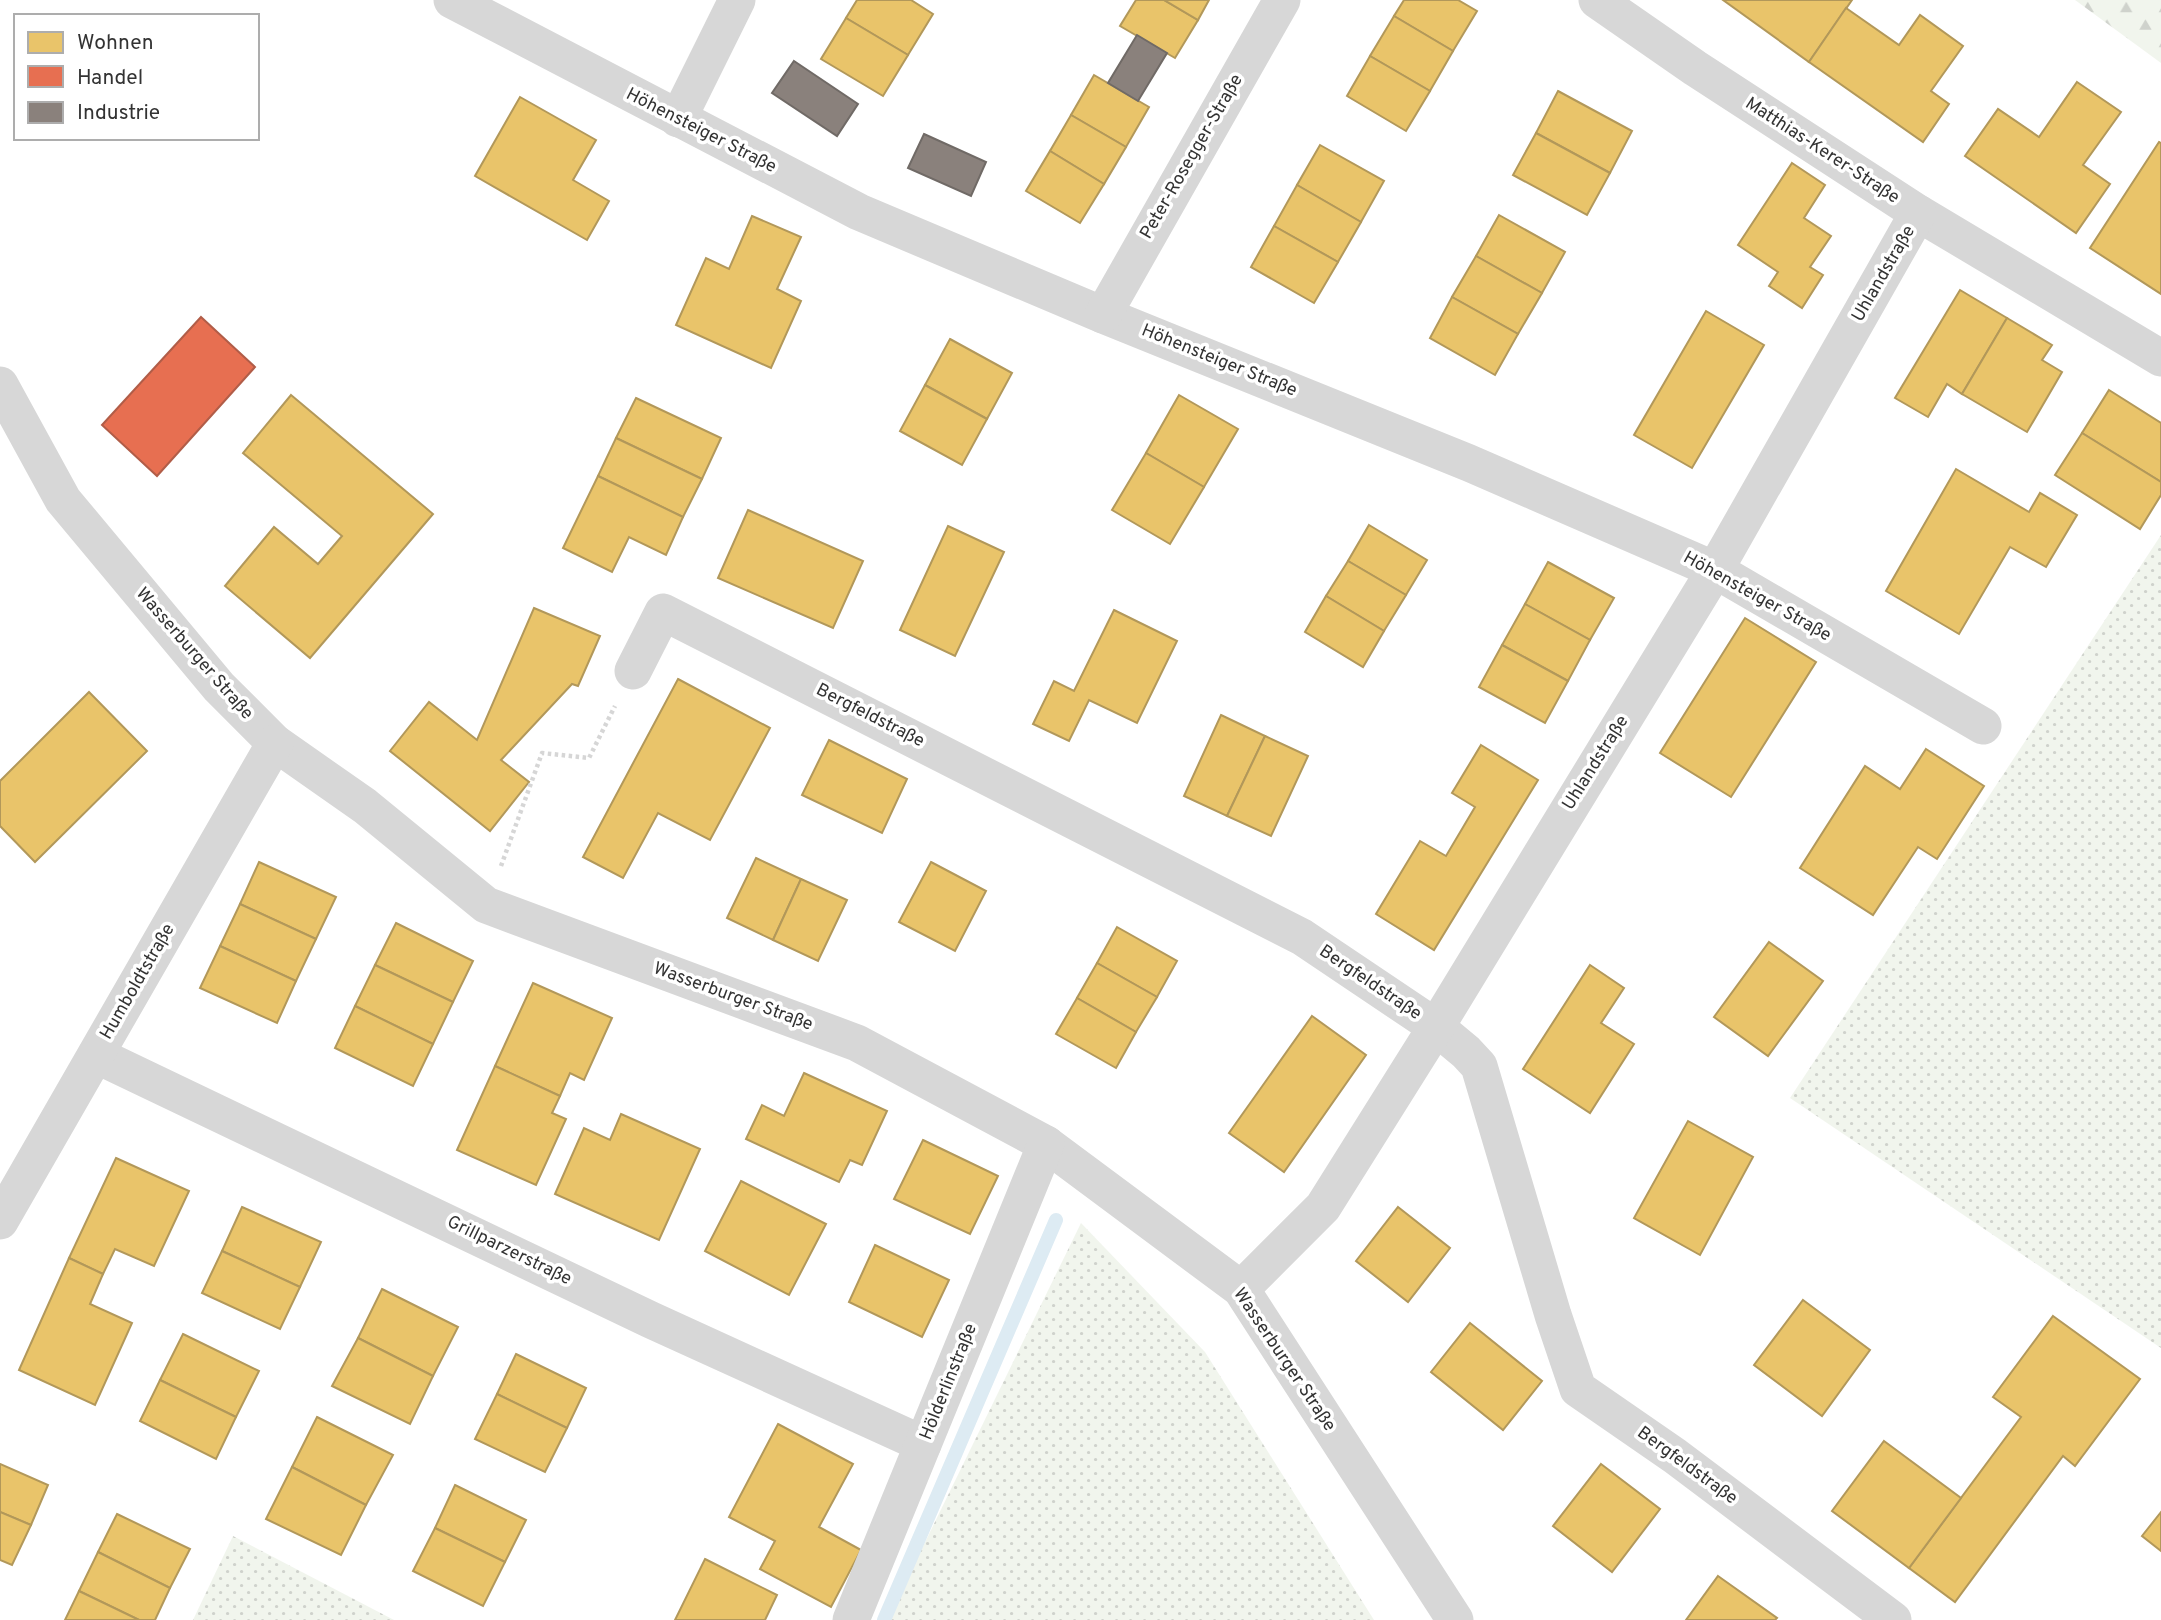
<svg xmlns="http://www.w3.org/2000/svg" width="2161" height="1620" font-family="Overpass,sans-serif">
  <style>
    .grass { fill: url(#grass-dots) }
    .forest { fill: url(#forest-firs) }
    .homes { fill: #e9c46a; stroke: #b2985a; stroke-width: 2 }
    .shops { fill: #e76f51; stroke: #b15d48; stroke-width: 2 }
    .industry { fill: #8a817c; stroke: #706a66; stroke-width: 2 }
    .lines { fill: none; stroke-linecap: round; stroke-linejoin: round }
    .stream { stroke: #ddebf3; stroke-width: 14 }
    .path { stroke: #d6d6d6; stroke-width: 4.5; stroke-dasharray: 3.5 3.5; stroke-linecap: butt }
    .street { stroke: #d7d7d7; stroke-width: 37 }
    .labels { text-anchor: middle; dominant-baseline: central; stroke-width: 7; stroke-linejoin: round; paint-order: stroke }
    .street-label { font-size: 18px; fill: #333; stroke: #fff }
  </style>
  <defs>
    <pattern id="grass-dots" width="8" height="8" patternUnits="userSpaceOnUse" patternTransform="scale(1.75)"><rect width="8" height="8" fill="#f1f5ed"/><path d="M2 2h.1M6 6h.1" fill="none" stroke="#cfd2cc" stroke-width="1.8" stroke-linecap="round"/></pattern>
    <pattern id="forest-firs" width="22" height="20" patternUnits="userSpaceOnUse" patternTransform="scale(1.75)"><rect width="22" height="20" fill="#f1f5ed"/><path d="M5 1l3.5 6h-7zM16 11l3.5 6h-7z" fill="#cfd2cc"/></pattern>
  </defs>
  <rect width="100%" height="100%" fill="#fff"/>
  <g class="grass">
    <path d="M2161,535V1348L1790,1098Z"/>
    <path d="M1081,1223L1205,1352L1374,1620H887Z"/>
    <path d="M233,1536L394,1620H193Z"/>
  </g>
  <path class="forest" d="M2075,0H2161V63Z"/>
  <g class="homes">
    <path d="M857,0H911L933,14L908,55L846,18Z"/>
    <path d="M1136,0H1164L1198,20L1175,58L1120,26Z"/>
    <path d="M1164,0H1209L1198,20Z"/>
    <path d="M1404,0H1458L1477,11L1453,51L1394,16Z"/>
    <path d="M1723,0H1852L1809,62Z"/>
    <path d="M1846,8L1899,45L1920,15L1963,46L1931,91L1949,104L1923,142L1809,62Z"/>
    <path d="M1394,16L1453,51L1430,91L1370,56Z"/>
    <path d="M846,18L908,55L883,96L821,59Z"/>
    <path d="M1370,56L1430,91L1406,131L1347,96Z"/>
    <path d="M1094,75L1149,107L1126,147L1071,115Z"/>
    <path d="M2077,82L2121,112L2083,165L2110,184L2076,233L1965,156L1998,109L2039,137Z"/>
    <path d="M1558,91L1632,131L1610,173L1536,133Z"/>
    <path d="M520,97L596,140L573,180L609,201L587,240L475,176Z"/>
    <path d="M1071,115L1126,147L1104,184L1050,151Z"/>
    <path d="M1536,133L1610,173L1587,215L1513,175Z"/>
    <path d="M2159,142L2161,143V294L2090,248Z"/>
    <path d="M1320,145L1384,181L1361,222L1297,185Z"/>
    <path d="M1050,151L1104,184L1080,223L1026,191Z"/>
    <path d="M1792,163L1825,185L1804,218L1831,236L1810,267L1823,275L1802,308L1769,286L1778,272L1738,245Z"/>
    <path d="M1297,185L1361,222L1338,262L1274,226Z"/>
    <path d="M1499,215L1565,252L1542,293L1476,256Z"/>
    <path d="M752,216L801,237L777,289L801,301L771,368L676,325L706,258L729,269Z"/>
    <path d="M1274,226L1338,262L1314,303L1251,267Z"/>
    <path d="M1476,256L1542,293L1518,334L1452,297Z"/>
    <path d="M1960,290L2007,318L1962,394L1947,384L1928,417L1895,398Z"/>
    <path d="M1452,297L1518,334L1495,375L1430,338Z"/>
    <path d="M1706,311L1764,345L1692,468L1634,435Z"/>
    <path d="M2007,318L2052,345L2042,360L2062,372L2027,432L1962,394Z"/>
    <path d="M950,339L1012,373L987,419L925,385Z"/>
    <path d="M925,385L987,419L962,465L900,431Z"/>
    <path d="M2109,390L2161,423V482L2082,433Z"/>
    <path d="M291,395L433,514L310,658L225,586L274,527L318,564L342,536L243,453Z"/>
    <path d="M1179,395L1238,429L1204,487L1146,453Z"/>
    <path d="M636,398L721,438L702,479L616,438Z"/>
    <path d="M2082,433L2161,482V495L2140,529L2055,475Z"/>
    <path d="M616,438L702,479L683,517L598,476Z"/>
    <path d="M1146,453L1204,487L1170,544L1112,510Z"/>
    <path d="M1956,469L2029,512L2040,493L2077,515L2046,567L2010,547L1959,634L1886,591Z"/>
    <path d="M598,476L683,517L666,555L629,537L612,572L563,548Z"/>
    <path d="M748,510L863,561L833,628L718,578Z"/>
    <path d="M1369,525L1427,560L1406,595L1348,561Z"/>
    <path d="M948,526L1004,552L955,656L900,630Z"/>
    <path d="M1348,561L1406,595L1384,631L1326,596Z"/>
    <path d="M1548,562L1614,598L1590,640L1525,604Z"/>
    <path d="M1326,596L1384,631L1363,667L1305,632Z"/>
    <path d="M1525,604L1590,640L1568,681L1502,645Z"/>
    <path d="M534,608L600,636L578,686L572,684L501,760L529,782L490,831L390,751L429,702L477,740Z"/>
    <path d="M1114,610L1177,641L1137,723L1089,700L1069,741L1033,724L1054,681L1074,691Z"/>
    <path d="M1745,618L1816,662L1731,797L1660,753Z"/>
    <path d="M1502,645L1568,681L1545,723L1479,687Z"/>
    <path d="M678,679L770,728L710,840L658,813L623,878L583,857Z"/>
    <path d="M89,692L147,751L35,862L0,826V781Z"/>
    <path d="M1221,715L1265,736L1227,816L1184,796Z"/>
    <path d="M1265,736L1308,756L1271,836L1227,816Z"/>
    <path d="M829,740L907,779L882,833L802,795Z"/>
    <path d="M1481,745L1538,780L1434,950L1376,914L1420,841L1446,856L1475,807L1452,793Z"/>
    <path d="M1926,749L1984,786L1937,859L1918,847L1873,915L1800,868L1865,766L1900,789Z"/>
    <path d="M756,858L801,879L773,940L727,918Z"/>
    <path d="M259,862L336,897L316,939L240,904Z"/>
    <path d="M931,862L986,891L955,951L899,922Z"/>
    <path d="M801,879L847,900L818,961L773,940Z"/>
    <path d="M240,904L316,939L296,981L220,946Z"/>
    <path d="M396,923L473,961L453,1002L375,965Z"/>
    <path d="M1117,927L1177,961L1157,997L1097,963Z"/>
    <path d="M1769,942L1823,981L1768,1056L1714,1017Z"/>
    <path d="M220,946L296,981L277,1023L200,988Z"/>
    <path d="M1097,963L1157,997L1136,1032L1077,998Z"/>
    <path d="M375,965L453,1002L433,1044L355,1006Z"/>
    <path d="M1590,965L1624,988L1601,1023L1634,1044L1590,1113L1523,1069Z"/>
    <path d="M533,983L612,1018L584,1080L570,1073L560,1096L495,1066Z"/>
    <path d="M1077,998L1136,1032L1116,1068L1056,1034Z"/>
    <path d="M355,1006L433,1044L413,1086L335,1048Z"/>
    <path d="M1312,1016L1366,1055L1284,1172L1229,1133Z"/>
    <path d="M495,1066L560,1096L552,1113L566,1119L536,1185L457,1150Z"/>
    <path d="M804,1073L887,1111L862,1165L850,1160L839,1182L746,1139L762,1105L784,1116Z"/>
    <path d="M621,1114L700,1149L659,1240L555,1194L584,1128L610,1140Z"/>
    <path d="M1688,1121L1753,1157L1700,1255L1634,1218Z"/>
    <path d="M923,1140L998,1176L970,1234L894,1199Z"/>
    <path d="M116,1158L189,1191L154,1266L115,1249L103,1274L69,1258Z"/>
    <path d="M741,1181L826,1224L789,1295L705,1251Z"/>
    <path d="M242,1207L321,1242L300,1287L222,1251Z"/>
    <path d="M1398,1207L1450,1248L1408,1302L1356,1261Z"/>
    <path d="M875,1245L949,1280L922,1337L849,1302Z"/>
    <path d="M222,1251L300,1287L280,1329L202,1293Z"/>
    <path d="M69,1258L103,1274L90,1304L132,1323L95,1405L19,1370Z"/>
    <path d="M382,1289L458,1327L433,1376L358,1338Z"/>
    <path d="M1803,1300L1870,1350L1822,1416L1754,1365Z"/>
    <path d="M2053,1316L2140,1379L2075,1466L2063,1456L1955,1602L1909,1568L2021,1417L1993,1397Z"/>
    <path d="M1470,1323L1542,1381L1503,1430L1431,1372Z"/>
    <path d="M183,1334L259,1371L236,1417L160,1380Z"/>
    <path d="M358,1338L433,1376L410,1424L332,1386Z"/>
    <path d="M516,1354L586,1388L567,1428L497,1394Z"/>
    <path d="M160,1380L236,1417L216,1459L140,1421Z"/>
    <path d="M497,1394L567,1428L545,1472L475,1439Z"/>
    <path d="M317,1417L393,1455L366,1505L292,1467Z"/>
    <path d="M778,1424L853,1464L819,1527L861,1550L831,1607L760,1569L775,1541L729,1517Z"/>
    <path d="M1884,1441L1961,1498L1909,1568L1832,1511Z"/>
    <path d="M0,1464L48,1485L31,1525L0,1512Z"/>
    <path d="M1601,1464L1660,1509L1612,1572L1553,1526Z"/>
    <path d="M292,1467L366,1505L341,1555L266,1519Z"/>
    <path d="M455,1485L526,1520L505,1562L435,1528Z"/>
    <path d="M0,1512L31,1525L12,1565L0,1560Z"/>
    <path d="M2161,1512V1551L2142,1536Z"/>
    <path d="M117,1514L190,1549L170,1588L98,1552Z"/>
    <path d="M435,1528L505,1562L483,1606L413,1571Z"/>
    <path d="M98,1552L170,1588L155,1620H139L79,1591Z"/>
    <path d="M705,1559L777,1595L765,1620H675Z"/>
    <path d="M1718,1576L1777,1618L1775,1620H1686Z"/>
    <path d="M79,1591L139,1620H65Z"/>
  </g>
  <path class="shops" d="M201,317L255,367L157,476L102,425Z"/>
  <g class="industry">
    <path d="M1137,35L1167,53L1138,101L1108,83Z"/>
    <path d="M794,61L858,104L837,136L772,93Z"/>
    <path d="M924,134L986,162L971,196L908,168Z"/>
  </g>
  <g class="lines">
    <path class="stream" d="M884,1620L1056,1220"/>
    <path class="path" d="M501,866L542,753L589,758L615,706"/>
    <g class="street">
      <path d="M452,0L859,212L1103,315L1469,463L1715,570L1983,726"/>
      <path d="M1597,0L1695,68L1918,213L2161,358"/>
      <path d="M678,119L737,0"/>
      <path d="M1103,315L1282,0"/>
      <path d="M0,385L63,500L219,687L275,743L365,806L486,905L857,1043L1046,1144L1241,1289L1455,1620"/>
      <path d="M633,671L663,612L1302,937L1436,1027L1466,1052L1479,1066L1553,1315L1578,1389L1675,1456L1893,1620"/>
      <path d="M96,1055L651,1320L923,1444"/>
      <path d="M0,1221L275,743"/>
      <path d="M1241,1289L1323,1207L1436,1027L1715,570L1918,213"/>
      <path d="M851,1620L1046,1144"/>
    </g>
  </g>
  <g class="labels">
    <g class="street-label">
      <text transform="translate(701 131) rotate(27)">Höhensteiger Straße</text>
      <text transform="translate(1822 151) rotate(33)">Matthias-Kerer-Straße</text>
      <text transform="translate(1192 157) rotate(-60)">Peter-Rosegger-Straße</text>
      <text transform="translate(1884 274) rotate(-60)">Uhlandstraße</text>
      <text transform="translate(1219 361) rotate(22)">Höhensteiger Straße</text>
      <text transform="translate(1757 597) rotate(29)">Höhensteiger Straße</text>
      <text transform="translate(194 654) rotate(49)">Wasserburger Straße</text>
      <text transform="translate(870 716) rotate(27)">Bergfeldstraße</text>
      <text transform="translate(1596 763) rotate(-58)">Uhlandstraße</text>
      <text transform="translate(138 982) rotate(-60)">Humboldtstraße</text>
      <text transform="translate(1370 983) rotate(34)">Bergfeldstraße</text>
      <text transform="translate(733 997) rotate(20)">Wasserburger Straße</text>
      <text transform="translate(509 1251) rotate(26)">Grillparzerstraße</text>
      <text transform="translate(1284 1360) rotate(56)">Wasserburger Straße</text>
      <text transform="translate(949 1382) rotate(-68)">Hölderlinstraße</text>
      <text transform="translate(1687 1466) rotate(36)">Bergfeldstraße</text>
    </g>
  </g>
  <rect x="14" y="14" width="245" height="126" fill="#ffffff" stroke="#adadad" stroke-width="2"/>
  <rect x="28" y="32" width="35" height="21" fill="#e9c46a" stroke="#adadad" stroke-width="2"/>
  <text x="77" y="49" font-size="21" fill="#333333">Wohnen</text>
  <rect x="28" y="66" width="35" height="21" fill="#e76f51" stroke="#adadad" stroke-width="2"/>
  <text x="77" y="84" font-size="21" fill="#333333">Handel</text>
  <rect x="28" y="102" width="35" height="21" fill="#8a817c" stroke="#adadad" stroke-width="2"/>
  <text x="77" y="119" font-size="21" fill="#333333">Industrie</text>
</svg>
